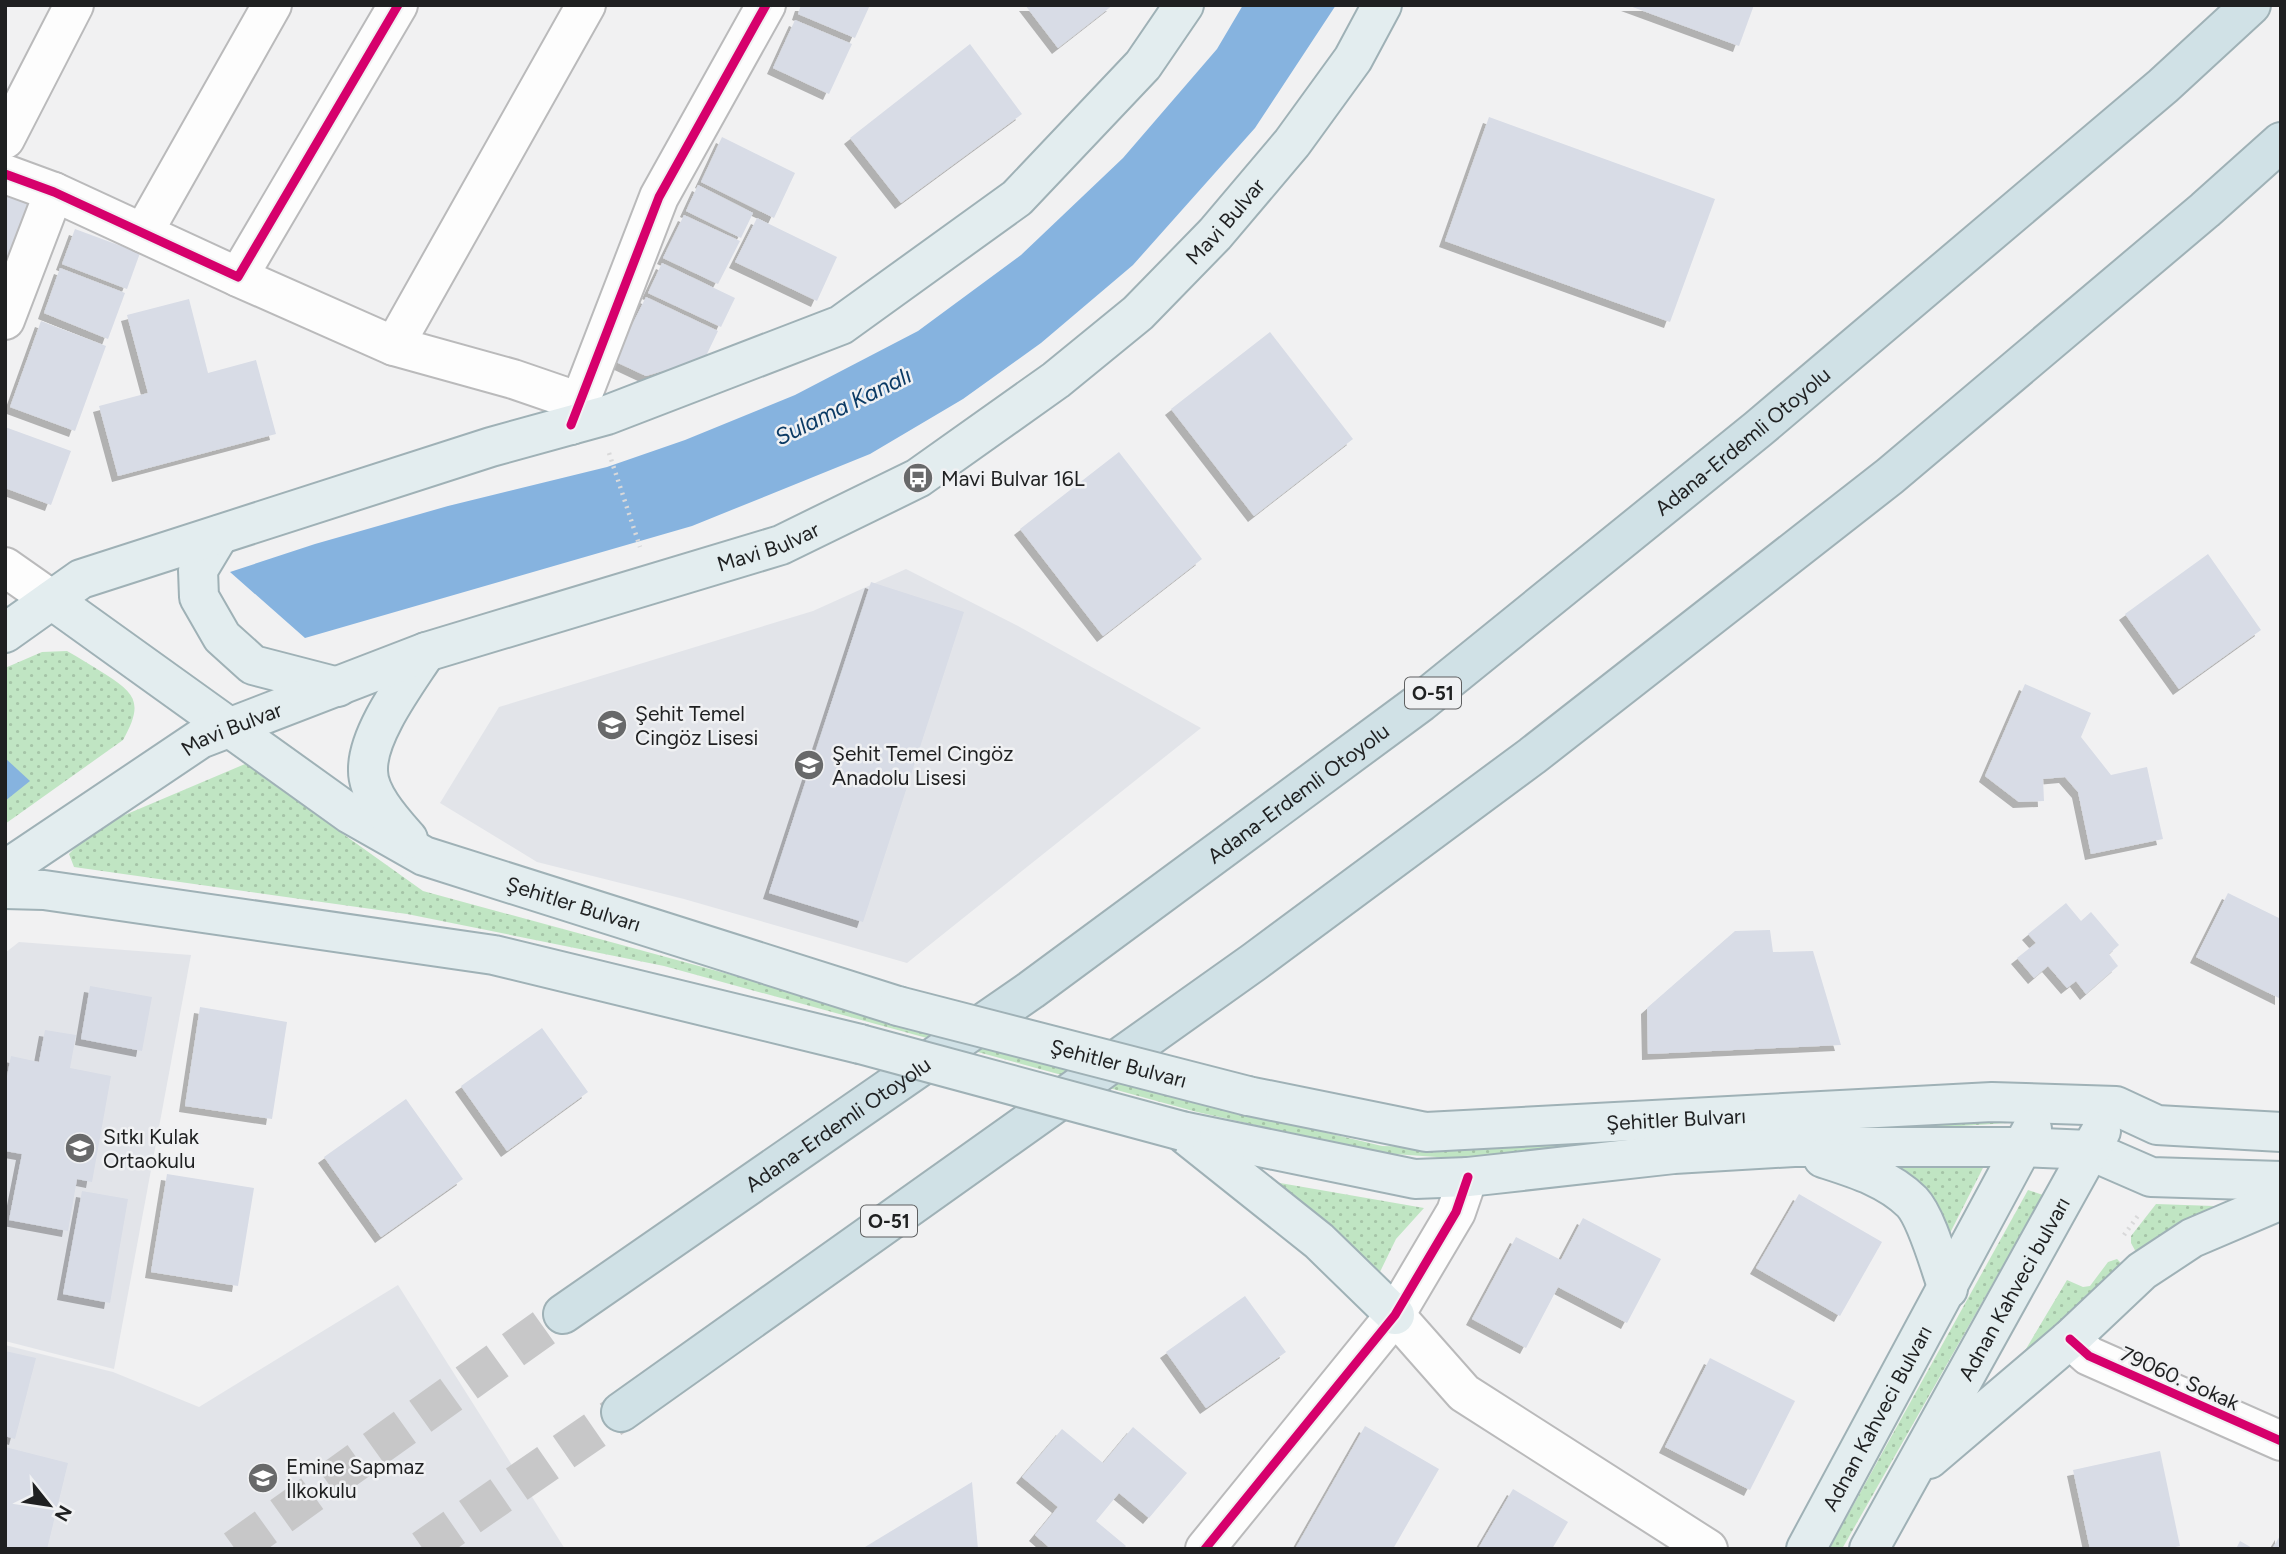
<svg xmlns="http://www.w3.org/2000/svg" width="2286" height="1554" font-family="Figtree,sans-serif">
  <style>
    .built { fill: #e2e4e9 }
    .grass { fill: url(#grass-dots) }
    .water { fill: #86b3df }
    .building { fill: #d8dce6; filter: url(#shadow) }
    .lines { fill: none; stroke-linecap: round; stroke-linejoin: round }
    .motorway-tunnel { stroke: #c7c7c8; stroke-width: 38; stroke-dasharray: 38 19; stroke-linecap: butt }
    .minor-casing { stroke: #bababb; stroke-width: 42 }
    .primary-casing { stroke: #9fb1b6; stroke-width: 42 }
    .motorway-casing { stroke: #9fb1b6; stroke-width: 42 }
    .path { stroke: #d9d9da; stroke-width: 4.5; stroke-dasharray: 2 5; stroke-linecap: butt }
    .minor { stroke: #fdfdfd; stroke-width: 38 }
    .primary { stroke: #e3edef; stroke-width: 38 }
    .motorway { stroke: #d0e1e6; stroke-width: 38 }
    .primary-bridge-casing { stroke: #9fb1b6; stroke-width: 42; stroke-linecap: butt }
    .primary-bridge { stroke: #e3edef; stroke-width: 38 }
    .cycleway-casing { stroke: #f0f1f3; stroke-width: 13 }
    .cycleway { stroke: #d6006c; stroke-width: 9 }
    .labels { text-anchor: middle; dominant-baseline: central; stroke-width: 5; stroke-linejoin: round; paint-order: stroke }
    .shield { fill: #f0f1f3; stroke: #5e5f60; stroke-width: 2 }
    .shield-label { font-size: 19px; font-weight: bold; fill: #1f2021 }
    .street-label { font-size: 21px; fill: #1f2021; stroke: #f0f1f3 }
    .poi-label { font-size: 21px; fill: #1f2021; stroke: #f0f1f3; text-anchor: start }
    .water-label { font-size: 23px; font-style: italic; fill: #0b3a64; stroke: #f0f1f3 }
  </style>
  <defs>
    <pattern id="grass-dots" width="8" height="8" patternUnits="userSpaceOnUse" patternTransform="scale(1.75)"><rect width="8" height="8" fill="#c0e5c3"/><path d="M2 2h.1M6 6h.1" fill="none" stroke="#a5c4a7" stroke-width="1.8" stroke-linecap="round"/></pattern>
    <filter id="shadow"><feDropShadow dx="-6" dy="6" stdDeviation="0" flood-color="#0004"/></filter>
  </defs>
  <rect width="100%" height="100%" fill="#f1f1f2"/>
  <g class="built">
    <path d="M906,569L1018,626L1201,728L907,963L684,899L537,862L440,803L499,707L813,611Z"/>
    <path d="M19,942L191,955L114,1369L5,1341V953Z"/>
    <path d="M398,1285L565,1549H5V1345L113,1372L199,1407Z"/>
  </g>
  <g class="grass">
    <path d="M67,651C80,658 92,666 105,674C137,694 143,704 123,740L5,824V668L42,652Z"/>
    <path d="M245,764L423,891L1206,1104L1382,1146L1453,1148L1948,1118L2008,1123L1451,1158L1380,1153L1197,1112L664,966L407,914L74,867L69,854L94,828Z"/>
    <path d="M1986,1162L1947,1239L1885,1164Z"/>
    <path d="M1263,1180L1424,1208L1396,1239L1377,1278Z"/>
    <path d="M2028,1190L2043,1195L1842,1549H1829Z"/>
    <path d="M2156,1204L2214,1206L2137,1254L2131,1243V1236Z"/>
    <path d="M2117,1259L2124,1266L2014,1369L2067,1280L2083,1287L2090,1286L2108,1262Z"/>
  </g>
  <g class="water">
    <path d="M1243,5H1336L1255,128L1133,265L1041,343L963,399L870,454L692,526L305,638L230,572L315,544L448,506L607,467L685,440L795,395L918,331L1021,255L1123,158L1217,49Z"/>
    <path d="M5,758L30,781L5,801Z"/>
  </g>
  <g class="building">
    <path d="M801,5H870L855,38L798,14Z"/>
    <path d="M1025,5H1113L1058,48Z"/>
    <path d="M1627,5H1754L1739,46Z"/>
    <path d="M795,20L852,44L829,94L773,68Z"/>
    <path d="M970,44L1022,114L901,203L850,138Z"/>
    <path d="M1489,117L1715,199L1670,322L1445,241Z"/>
    <path d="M722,137L795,173L774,218L701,182Z"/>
    <path d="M698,185L753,213L741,238L686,211Z"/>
    <path d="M5,194L30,205L5,262Z"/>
    <path d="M684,215L740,241L718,284L663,258Z"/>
    <path d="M757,218L837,257L817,301L735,262Z"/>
    <path d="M75,229L140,253L127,289L62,264Z"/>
    <path d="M662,263L735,298L721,327L648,293Z"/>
    <path d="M60,268L125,293L108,339L44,313Z"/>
    <path d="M646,297L718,331L705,358L646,376L614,361Z"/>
    <path d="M189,299L208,373L256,360L276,434L118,476L99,406L148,393L127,315Z"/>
    <path d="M41,321L106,346L75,431L10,407Z"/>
    <path d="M1270,332L1353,439L1254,516L1171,409Z"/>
    <path d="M5,427L71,451L51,505L5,488Z"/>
    <path d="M1119,452L1202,559L1103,636L1020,529Z"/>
    <path d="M2208,554L2261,630L2179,689L2125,614Z"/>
    <path d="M871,582L964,612L863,922L769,893Z"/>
    <path d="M2025,684L2091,713L2081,737L2111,775L2147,767L2163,839L2091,854L2078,792L2065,777L2043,779L2044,801L2019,802L1985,776Z"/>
    <path d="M2228,893L2281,919V999L2196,957Z"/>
    <path d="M2066,903L2081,921L2091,912L2119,945L2109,954L2118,966L2086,994L2076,981L2067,988L2048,966L2034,978L2017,958L2036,943L2028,934Z"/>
    <path d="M1770,930L1773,952L1813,951L1841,1045L1648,1054L1647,1008L1735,931Z"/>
    <path d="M90,986L152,997L142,1051L81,1039Z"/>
    <path d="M200,1007L287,1022L272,1119L185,1106Z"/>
    <path d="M542,1028L588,1092L507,1151L461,1086Z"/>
    <path d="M45,1030L76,1035L70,1068L111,1076L92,1182L77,1179L68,1231L9,1220L22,1154L5,1151V1086L11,1056L39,1062Z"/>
    <path d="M406,1099L463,1179L381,1237L324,1157Z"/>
    <path d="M167,1174L254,1188L238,1286L151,1272Z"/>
    <path d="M82,1191L128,1199L110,1303L63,1294Z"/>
    <path d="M1799,1194L1882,1242L1840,1316L1756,1268Z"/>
    <path d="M1583,1218L1661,1259L1627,1323L1558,1287L1526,1348L1472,1319L1516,1237L1561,1260Z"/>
    <path d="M1245,1296L1286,1352L1206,1408L1166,1352Z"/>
    <path d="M5,1351L36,1358L15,1439L5,1436Z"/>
    <path d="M1710,1358L1795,1401L1750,1490L1665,1447Z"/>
    <path d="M1365,1426L1439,1469L1393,1549H1295Z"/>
    <path d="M1133,1427L1187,1473L1149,1518L1119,1493L1096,1521L1126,1546L1123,1549H1051L1035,1535L1058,1507L1022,1477L1062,1429L1103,1463Z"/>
    <path d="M5,1447L68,1463L47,1549H5Z"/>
    <path d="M2160,1451L2180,1546L2166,1549H2090L2073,1470Z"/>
    <path d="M972,1482L978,1549H867L865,1547Z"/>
    <path d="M1513,1489L1568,1522L1552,1549H1478Z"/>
    <path d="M2281,1534V1549H2272Z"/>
    <path d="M2240,1541L2254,1549H2236Z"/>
  </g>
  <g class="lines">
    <g class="motorway-tunnel">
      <path d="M235,1549L563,1314"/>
      <path d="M423,1549L621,1412"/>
    </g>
    <g class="minor-casing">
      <g id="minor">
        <path d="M5,139L74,5"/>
        <path d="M5,174L54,192L238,277L398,5"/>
        <path d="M143,233L272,5"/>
        <path d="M238,277L394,346L513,379L580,402"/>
        <path d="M5,320L54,192"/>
        <path d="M394,346L586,5"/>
        <path d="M571,425L659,197L766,5"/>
        <path d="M5,567L52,600"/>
        <path d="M1395,1315L1464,1393L1708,1549"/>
        <path d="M2070,1339L2089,1356L2281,1441"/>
        <path d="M1205,1549L1395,1315L1456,1212L1468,1177"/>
      </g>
    </g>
    <g class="primary-casing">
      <g id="primary">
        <path d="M219,535L198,570L199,597L222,637L253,665L338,687"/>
        <path id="s1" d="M52,600L350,814L424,856L898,1006"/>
        <path d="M5,633L81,579L491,447L607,415L841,325L1017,198L1143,65L1184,5"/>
        <path d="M408,839C393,822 367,794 368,769C368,733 406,683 426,652"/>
        <path id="s2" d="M5,870L200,739L426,652L781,545L918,478L1056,380L1138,313L1215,234L1292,143L1353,59L1382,5"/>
        <path d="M5,889L44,890L494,955L860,1044"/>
        <path id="s3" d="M1248,1096L1426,1132L1992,1102L2116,1106L2157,1125L2281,1132"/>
        <path d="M1182,1131L1415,1179L1468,1177L1674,1154L1794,1147H2022L2089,1150L2151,1177L2281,1181"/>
        <path d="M1186,1135L1319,1241L1395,1315"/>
        <path d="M1823,1158C1854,1168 1888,1178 1912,1202C1927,1218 1940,1267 1948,1289"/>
        <path d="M1929,1459L2070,1339L2142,1271L2192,1238L2281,1200"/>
        <path id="s4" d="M1806,1549L2032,1129"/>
        <path id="s5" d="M1869,1549L2101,1131"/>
      </g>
    </g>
    <g class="motorway-casing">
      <g id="motorway">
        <path id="s6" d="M563,1314L1031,990L1421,702L1758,429L2163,86L2251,5"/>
        <path d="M621,1412L1254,962L1532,756L1890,476L2205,210L2281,142"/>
      </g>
    </g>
    <g class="path">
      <path d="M609,453L640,547"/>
      <path d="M2124,1235L2140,1213"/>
    </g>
    <use href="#minor" class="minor"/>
    <use href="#primary" class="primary"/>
    <use href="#motorway" class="motorway"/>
    <g class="primary-bridge-casing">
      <g id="primary-bridge">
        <path id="s7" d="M898,1006L1248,1096"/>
        <path d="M860,1044L1182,1131"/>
      </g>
    </g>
    <use href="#primary-bridge" class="primary-bridge"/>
    <g class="cycleway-casing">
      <g id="cycleway">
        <path d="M5,174L54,192L238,277L398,5"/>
        <path d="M571,425L659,197L766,5"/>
        <path d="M2070,1339L2089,1356L2281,1441"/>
        <path d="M1205,1549L1395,1315L1456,1212L1468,1177"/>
      </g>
    </g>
    <use href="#cycleway" class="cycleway"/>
  </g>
  <defs>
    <g id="bus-disc" transform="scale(1.575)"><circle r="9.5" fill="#68696a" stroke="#f0f1f3"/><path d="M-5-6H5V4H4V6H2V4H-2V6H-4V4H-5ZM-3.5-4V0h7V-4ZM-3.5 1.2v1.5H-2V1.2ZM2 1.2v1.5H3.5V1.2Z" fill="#fff"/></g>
    <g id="school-disc" transform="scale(1.575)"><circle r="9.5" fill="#68696a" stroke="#f0f1f3"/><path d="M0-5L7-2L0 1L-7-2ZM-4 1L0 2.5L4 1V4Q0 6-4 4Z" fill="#fff"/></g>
  </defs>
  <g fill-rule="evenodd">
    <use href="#bus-disc" x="918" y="478"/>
    <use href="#school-disc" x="612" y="725"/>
    <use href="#school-disc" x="809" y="765"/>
    <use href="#school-disc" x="80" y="1148"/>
    <use href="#school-disc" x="263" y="1478"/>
  </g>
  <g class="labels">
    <g class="shield">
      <rect x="1405" y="677.5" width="56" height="31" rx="5"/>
      <rect x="861" y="1205.5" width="56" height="31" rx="5"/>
    </g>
    <g class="shield-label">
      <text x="1433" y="693">O-51</text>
      <text x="889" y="1221">O-51</text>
    </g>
    <g class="street-label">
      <text stroke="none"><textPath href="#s2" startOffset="1402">Mavi Bulvar</textPath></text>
      <text stroke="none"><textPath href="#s6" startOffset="1468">Adana-Erdemli Otoyolu</textPath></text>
      <text stroke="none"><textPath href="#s2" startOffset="835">Mavi Bulvar</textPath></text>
      <text stroke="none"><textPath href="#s2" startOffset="268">Mavi Bulvar</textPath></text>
      <text stroke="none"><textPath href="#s6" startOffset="901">Adana-Erdemli Otoyolu</textPath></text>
      <text stroke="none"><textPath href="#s1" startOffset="609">Şehitler Bulvarı</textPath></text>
      <text stroke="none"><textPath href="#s7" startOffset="228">Şehitler Bulvarı</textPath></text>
      <text stroke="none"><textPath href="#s3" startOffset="432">Şehitler Bulvarı</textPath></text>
      <text stroke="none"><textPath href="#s6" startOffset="334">Adana-Erdemli Otoyolu</textPath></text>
      <text stroke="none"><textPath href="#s5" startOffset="298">Adnan Kahveci bulvarı</textPath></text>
      <text transform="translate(2180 1378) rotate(24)">79060. Sokak</text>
      <text stroke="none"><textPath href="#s4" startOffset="149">Adnan Kahveci Bulvarı</textPath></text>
    </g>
    <g class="poi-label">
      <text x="941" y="478">Mavi Bulvar 16L</text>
      <text x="635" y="713">Şehit Temel<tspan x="635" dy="24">Cingöz Lisesi</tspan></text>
      <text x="832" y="753">Şehit Temel Cingöz<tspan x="832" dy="24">Anadolu Lisesi</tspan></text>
      <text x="103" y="1136">Sıtkı Kulak<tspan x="103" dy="24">Ortaokulu</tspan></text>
      <text x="286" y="1466">Emine Sapmaz<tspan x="286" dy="24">İlkokulu</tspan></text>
    </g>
    <g class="water-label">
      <text transform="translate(843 406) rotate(-26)">Sulama Kanalı</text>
    </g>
  </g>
  <rect width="2286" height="1554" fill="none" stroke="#1f2021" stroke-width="14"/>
  <g transform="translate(49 1505) rotate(120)" stroke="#f0f1f3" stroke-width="5" paint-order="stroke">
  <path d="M0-5L12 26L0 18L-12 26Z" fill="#1f2021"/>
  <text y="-10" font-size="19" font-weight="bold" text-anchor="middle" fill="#1f2021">N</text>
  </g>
</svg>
